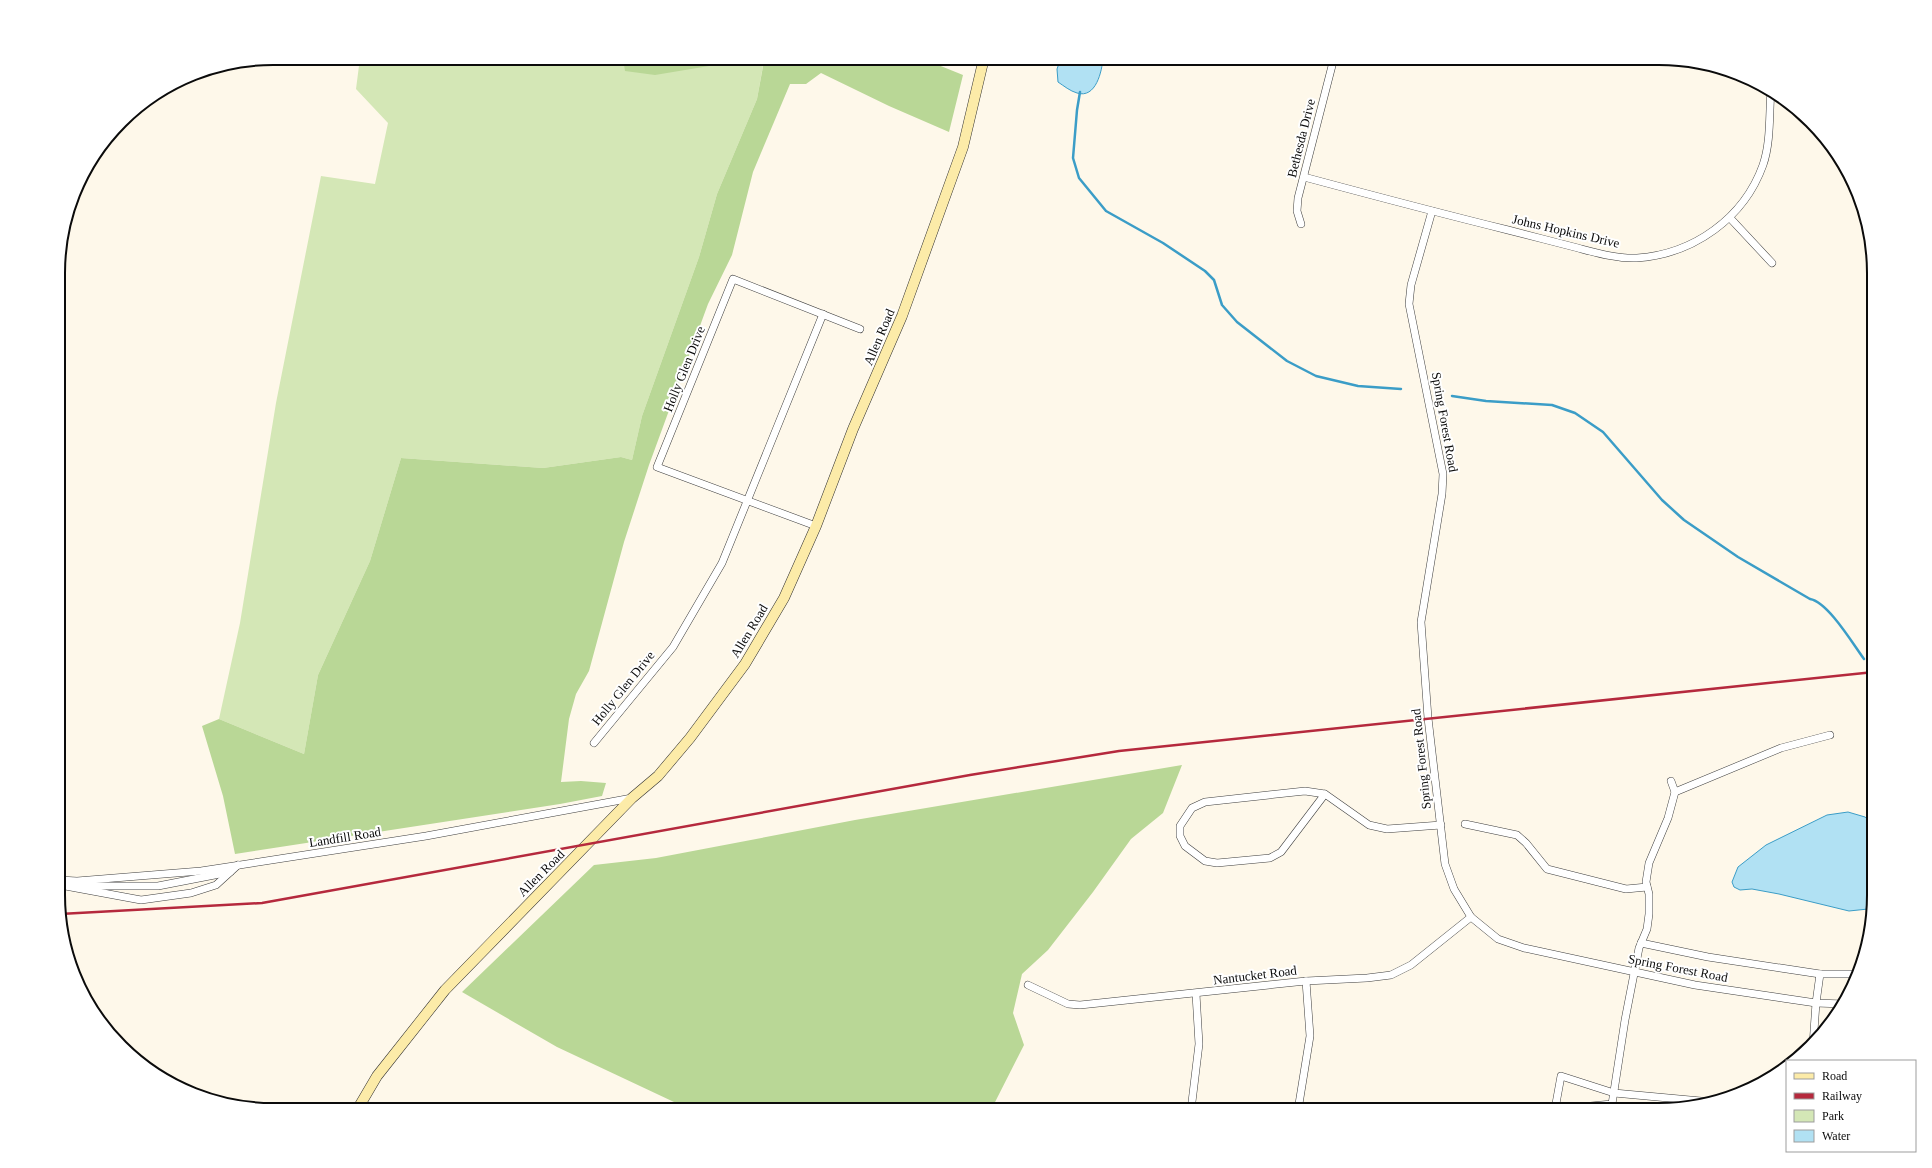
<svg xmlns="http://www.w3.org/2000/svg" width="1932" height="1168" font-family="Georgia,serif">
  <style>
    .green { fill: #d4e7b6 }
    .forest { fill: #b9d796 }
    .water { fill: #b1e1f3; stroke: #3b9dc7 }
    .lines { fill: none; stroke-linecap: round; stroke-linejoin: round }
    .stream { stroke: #3b9dc7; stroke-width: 2.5 }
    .minor-casing { stroke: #3e3e3e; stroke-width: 8 }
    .secondary-casing { stroke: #2d2d2d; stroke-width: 11 }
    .minor { stroke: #fff; stroke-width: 7 }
    .secondary { stroke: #fceba8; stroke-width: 10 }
    .rail { stroke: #b5293d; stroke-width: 2.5 }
    .labels { text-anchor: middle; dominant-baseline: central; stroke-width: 4; stroke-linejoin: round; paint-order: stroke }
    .street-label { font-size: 13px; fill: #0b0b0b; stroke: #fff }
    .rim { fill: none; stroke: #0b0b0b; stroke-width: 2 }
  </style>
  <rect width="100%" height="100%" fill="#fef8ea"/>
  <path class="green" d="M360,58H623L622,60H764L757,99L717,194L699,257L642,416L632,460L621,457L543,468L401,458L370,561L318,675L304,754L219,719L240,623L276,403L321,176L375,184L388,123L356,89Z"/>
  <g class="forest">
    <path d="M623,58H921L963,75L949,132L889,106L821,73L806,84H790L753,172L732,255L708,304L649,465L624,542L589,671L576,694L569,719L561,782L581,781L606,783L602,796L560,804L235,854L223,796L202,726L219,719L304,754L318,675L370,561L401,458L543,468L621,457L632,460L642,416L699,257L717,194L757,99L764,61L745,60L655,75L625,71Z"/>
    <path d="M1182,765L1163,813L1131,839L1093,892L1048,950L1022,974L1013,1013L1024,1045L991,1110H691L557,1047L462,992L594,865L656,858L855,820Z"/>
  </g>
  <g class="water">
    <path d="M1061,58H1103C1102,71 1096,99 1077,93C1070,91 1064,86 1058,82L1057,69Z"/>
    <path d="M1848,812L1865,817L1874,824V906L1868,909L1849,911L1779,894L1752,889L1740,890L1734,887L1732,882L1738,867L1766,845L1827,815Z"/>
  </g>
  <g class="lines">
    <g class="stream">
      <path d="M1080,92L1077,110L1073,158L1079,178L1106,211L1163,243L1205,271L1214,280L1222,305L1237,322L1287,361L1316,376L1358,386L1401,389"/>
      <path d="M1452,396L1486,401L1552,405L1575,413L1603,432L1662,500L1684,520L1738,557L1810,599C1828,602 1853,644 1864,659"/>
      <path d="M1870,687L1874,695"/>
    </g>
    <g class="minor-casing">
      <g id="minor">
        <path d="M126,118L140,106"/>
        <path d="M1304,177C1371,195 1439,213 1508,230C1531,236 1555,242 1578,248C1597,253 1618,259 1637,258C1694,254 1744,218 1763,165C1771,142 1769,114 1771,90"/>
        <path d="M1432,211L1411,285L1409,304L1443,474L1442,494L1421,622L1428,718L1445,864L1454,889L1471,917L1498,939L1524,948L1695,985L1816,1003L1844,1004"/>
        <path d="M1730,218L1772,263"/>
        <path d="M1301,224L1297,211L1298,198L1334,58"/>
        <path d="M816,526L657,467L733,279L860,329"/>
        <path d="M594,743L673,647L722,563L823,314"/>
        <path d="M1675,792L1781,748L1830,735"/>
        <path d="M1325,794L1281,852L1270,858L1217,863L1205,861L1185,846L1180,836V826L1192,808L1205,802L1305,791L1325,794L1369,825L1387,829L1441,825"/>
        <path d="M1465,824L1517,835L1526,843L1547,869L1626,889L1647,887"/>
        <path d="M60,880L77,881L201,871L426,836L632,798"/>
        <path d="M60,885L141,900L191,893L216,885L238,865"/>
        <path d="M75,886H158L230,872"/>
        <path d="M1641,943L1708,957L1820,974H1857"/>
        <path d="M1028,985L1068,1004L1080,1005L1306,981L1367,978L1391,975L1411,965L1471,917"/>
        <path d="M1813,1045L1816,1003L1820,974"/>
        <path d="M1555,1109L1561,1076L1614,1093L1712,1102"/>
        <path d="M1191,1110L1199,1044L1196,994"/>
        <path d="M1298,1110L1310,1036L1306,981"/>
        <path d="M1548,1110L1612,1104L1625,1020L1639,948L1647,929L1649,914V894L1646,882L1649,863L1668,818L1675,792L1671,781"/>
      </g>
    </g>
    <g class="secondary-casing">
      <path id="secondary" d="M357,1110L377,1076L445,990L632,798L658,776L690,738L745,664L784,598L816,526L853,429L902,316L963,147L984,58"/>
    </g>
    <use href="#minor" class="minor"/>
    <use href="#secondary" class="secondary"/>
    <path class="rail" d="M60,914L262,903L970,775L1119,751L1874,672"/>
  </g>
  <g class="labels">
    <g class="street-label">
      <text transform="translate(1301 138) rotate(-76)">Bethesda Drive</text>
      <text transform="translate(1566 231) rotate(13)">Johns Hopkins Drive</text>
      <text transform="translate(879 337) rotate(-67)">Allen Road</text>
      <text transform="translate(684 369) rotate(-68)">Holly Glen Drive</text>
      <text transform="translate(1445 422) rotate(80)">Spring Forest Road</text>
      <text transform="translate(749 631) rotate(-59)">Allen Road</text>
      <text transform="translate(623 688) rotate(-51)">Holly Glen Drive</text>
      <text transform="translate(1421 759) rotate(-96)">Spring Forest Road</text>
      <text transform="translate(345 837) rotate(-9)">Landfill Road</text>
      <text transform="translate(541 873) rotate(-45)">Allen Road</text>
      <text transform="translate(1678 968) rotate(11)">Spring Forest Road</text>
      <text transform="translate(1255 975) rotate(-7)">Nantucket Road</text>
    </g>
  </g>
  <path d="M0 0H1932V1168H0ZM273 65H1659A208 208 0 0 1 1867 273V895A208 208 0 0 1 1659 1103H273A208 208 0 0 1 65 895V273A208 208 0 0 1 273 65Z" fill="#fff" fill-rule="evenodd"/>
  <path class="rim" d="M273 65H1659A208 208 0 0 1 1867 273V895A208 208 0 0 1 1659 1103H273A208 208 0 0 1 65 895V273A208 208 0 0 1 273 65Z"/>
  <rect x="1786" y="1060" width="130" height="92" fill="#ffffff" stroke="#9d9d9d"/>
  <rect x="1794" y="1073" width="20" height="6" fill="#fceba8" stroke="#9d9d9d"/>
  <text x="1822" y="1080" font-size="12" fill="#0b0b0b">Road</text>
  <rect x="1794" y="1093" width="20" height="6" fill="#b5293d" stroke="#9d9d9d"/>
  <text x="1822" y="1100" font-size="12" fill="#0b0b0b">Railway</text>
  <rect x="1794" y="1110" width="20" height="12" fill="#d4e7b6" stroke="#9d9d9d"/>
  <text x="1822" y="1120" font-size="12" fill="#0b0b0b">Park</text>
  <rect x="1794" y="1130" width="20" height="12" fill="#b1e1f3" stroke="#9d9d9d"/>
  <text x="1822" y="1140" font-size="12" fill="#0b0b0b">Water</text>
</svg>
